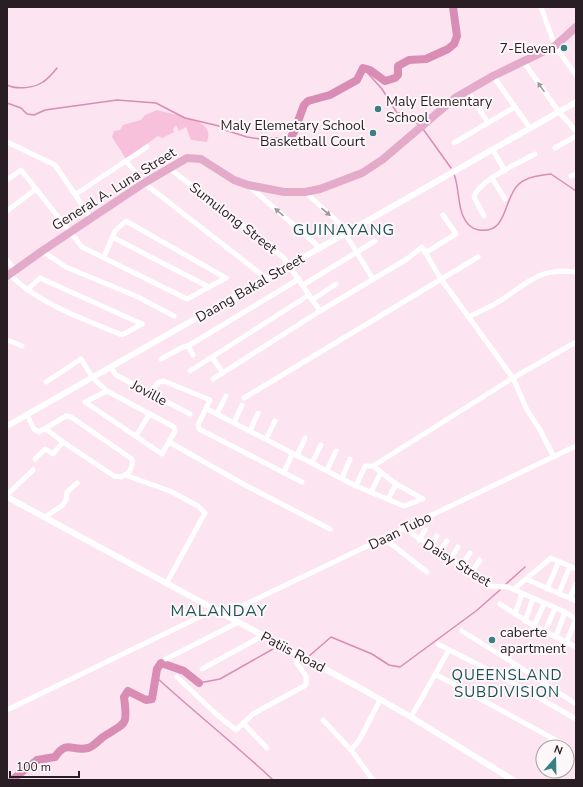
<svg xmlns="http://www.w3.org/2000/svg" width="583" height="787" font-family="'Nunito Sans',sans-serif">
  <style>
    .green { fill: #f7c1dc }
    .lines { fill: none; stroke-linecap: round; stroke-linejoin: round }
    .stream { stroke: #d98cb4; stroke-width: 1.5 }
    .river { stroke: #d98cb4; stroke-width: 8 }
    .minor { stroke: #fff; stroke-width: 5 }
    .tertiary { stroke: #fff; stroke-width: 6 }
    .primary { stroke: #e3aac9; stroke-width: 8 }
    .oneway { fill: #9e9a9c }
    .poi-dot { fill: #388183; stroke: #fdf7fa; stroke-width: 1.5 }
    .labels { text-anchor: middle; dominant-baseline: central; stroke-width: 4; stroke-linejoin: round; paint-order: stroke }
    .poi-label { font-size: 14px; fill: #281e23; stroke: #fdf7fa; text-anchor: end }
    .street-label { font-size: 14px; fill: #281e23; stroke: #fdf7fa }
    .neighbourhood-label { font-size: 15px; letter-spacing: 1px; fill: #185456; stroke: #fdf7fa }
    .quarter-label { font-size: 16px; letter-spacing: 1px; fill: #185456; stroke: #fdf7fa }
  </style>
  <rect width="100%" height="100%" fill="#fce4f0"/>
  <path class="green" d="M157,110C169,114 205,118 208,132C209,135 208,139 207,142L191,140L186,127L179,131L176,125L173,129L174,132L162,138L158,136L126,159L112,137L114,131L120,130L123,125L141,120L145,115Z"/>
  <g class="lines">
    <g class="stream">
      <path d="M363,68L382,89L397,113L406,114L419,125"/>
      <path d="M7,85C17,90 34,88 43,82C48,79 53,73 57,68"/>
      <path d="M7,103L21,108L27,114L34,115L45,110L117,100L156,103L185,118L219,126L225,130L247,137L266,140"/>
      <path d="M423,129L451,168"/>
      <path d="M454,174C459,187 458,206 463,216C466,223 471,229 479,230C507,234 503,202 517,186C524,177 540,175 551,174L576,191"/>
      <path d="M506,584L525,567"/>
      <path d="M309,657H308L331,637L372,654L389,665L400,667L476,611L500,590"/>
      <path d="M156,677C194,712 235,744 273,780"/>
      <path d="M199,683L220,679L273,649"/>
    </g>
    <g class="river">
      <path d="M272,141L288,142L294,132L304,105L308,101L330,95L357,80L363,68L370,70L385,81L395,78L398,75V66L409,60L426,59L448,49L454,44L457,36L453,7"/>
      <path d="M12,780L37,760L55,757C67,739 72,752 88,748C93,747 99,740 103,737C126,722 128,727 124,697L128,691L146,700L152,699L157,669L161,663L184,671L199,683"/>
    </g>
    <g class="minor">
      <path d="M541,7L555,46L576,75"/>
      <path d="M523,61L559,112L576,131"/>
      <path d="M493,76L530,128"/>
      <path d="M467,90L488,123"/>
      <path d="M7,142L55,165L91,218"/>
      <path d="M454,143L515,107"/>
      <path d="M555,148L576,136"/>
      <path d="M493,150L505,171"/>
      <path d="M126,161L144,183L266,278"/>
      <path d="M169,168L283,257L320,311"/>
      <path d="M571,176L576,174"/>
      <path d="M492,178L505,199"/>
      <path d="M7,180L21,170L82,247L187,299L226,278"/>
      <path d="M249,186L319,247"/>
      <path d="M305,192L338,222L373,279"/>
      <path d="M76,194L147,147"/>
      <path d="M7,211L36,189"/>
      <path d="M484,216L474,197C479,180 519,163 535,154"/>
      <path d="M112,237L209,287"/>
      <path d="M42,251L66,267L138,297L174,316"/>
      <path d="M425,253L456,234L443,215"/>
      <path d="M104,257L115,231L126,221L226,278"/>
      <path d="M7,260L15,270"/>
      <path d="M9,274C39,304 83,319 122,335L142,324"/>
      <path d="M303,285L375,241"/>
      <path d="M27,290L40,278L142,324"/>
      <path d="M312,300L336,284"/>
      <path d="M468,317C478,312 489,308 498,302C528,284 537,267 576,272"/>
      <path d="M7,340L22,346"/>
      <path d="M188,346L193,355"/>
      <path d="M212,357L223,373"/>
      <path d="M161,359L183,347L188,346L299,279"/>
      <path d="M111,368L116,375L190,414"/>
      <path d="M190,371L309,295"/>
      <path d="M213,379L320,311L407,259L422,247L441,279L513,378L527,410L540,430L554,457"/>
      <path d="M46,382L81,359L93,378L107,391L174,427L175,431L162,454L85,402L107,391"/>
      <path d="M149,393L159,382L164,381L210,400L198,425L199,429L302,482"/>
      <path d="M244,398L478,257"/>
      <path d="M207,409L356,486L404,506L423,499L396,484L373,466H365L356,486"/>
      <path d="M217,414L226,396"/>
      <path d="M27,415L34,429L39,432L66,416L71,417L132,459C134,468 128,474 121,477L114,476L63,442L46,429"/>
      <path d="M234,423L242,405"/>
      <path d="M250,431L258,413"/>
      <path d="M136,436L149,415"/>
      <path d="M266,439L275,421"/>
      <path d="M169,442L245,485L330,529"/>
      <path d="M297,456L305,438"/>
      <path d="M35,459L45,449L53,454L63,442"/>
      <path d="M312,463L321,445"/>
      <path d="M373,466L513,378L576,342"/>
      <path d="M327,470L336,451"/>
      <path d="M284,473L292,454"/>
      <path d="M125,475L170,491L198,506L205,513L166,584"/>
      <path d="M342,478L350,459"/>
      <path d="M371,492L381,472"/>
      <path d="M7,495L33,470"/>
      <path d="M388,499L396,484"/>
      <path d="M45,517L63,505L66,500L67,492L77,483"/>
      <path d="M405,529L491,586L508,587L565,612L576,619"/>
      <path d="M385,539L427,572"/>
      <path d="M419,540L425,530"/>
      <path d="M429,547L437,536"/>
      <path d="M439,553L447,541"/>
      <path d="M450,560L458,547"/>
      <path d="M460,567L470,553"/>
      <path d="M471,573L480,560"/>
      <path d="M526,579L576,601"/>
      <path d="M514,589L551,558L576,569"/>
      <path d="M547,589L559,561"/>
      <path d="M559,593L570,566"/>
      <path d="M570,598L576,584"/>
      <path d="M500,604L534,626L576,647"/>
      <path d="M515,614L522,594"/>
      <path d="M223,615L576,446"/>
      <path d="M525,621L533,599"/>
      <path d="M534,626L544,604"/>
      <path d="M462,631L515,664"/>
      <path d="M545,632L555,608"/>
      <path d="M556,636L565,612"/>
      <path d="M567,641L576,619"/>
      <path d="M438,644L506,679L576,719"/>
      <path d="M166,659L237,623"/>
      <path d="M202,669L262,636"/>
      <path d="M435,674L561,743"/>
      <path d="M177,677L216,714L236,730L253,714L306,685V676L297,663L298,655"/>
      <path d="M506,679L515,664L576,704"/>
      <path d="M7,710L214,610"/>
      <path d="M411,717L449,650"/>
      <path d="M323,720L351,750L373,780"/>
      <path d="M243,723L267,748"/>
      <path d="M351,750L360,739L380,700"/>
    </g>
    <g class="tertiary">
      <path d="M7,426L576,102"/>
      <path d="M7,497L362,689L411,717L513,780"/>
    </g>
    <path class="primary" d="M7,276L42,251L144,183L187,158L201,159L234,180L248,185L284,192H305L320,189L362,173L382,160L455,98L493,76L555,46L576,27"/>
  </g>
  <defs><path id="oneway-solid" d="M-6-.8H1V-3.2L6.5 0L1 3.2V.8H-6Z"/></defs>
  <g class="oneway">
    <use href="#oneway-solid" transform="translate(541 87) rotate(-125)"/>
    <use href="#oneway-solid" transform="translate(279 212) rotate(-139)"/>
    <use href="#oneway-solid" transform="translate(326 212) rotate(41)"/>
  </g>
  <g class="poi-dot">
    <circle cx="564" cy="48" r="4"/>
    <circle cx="378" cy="109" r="4"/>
    <circle cx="373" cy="133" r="4"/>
    <circle cx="492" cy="640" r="4"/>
  </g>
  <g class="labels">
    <g class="poi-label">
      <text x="556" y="48">7-Eleven</text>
      <text x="386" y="101" text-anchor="start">Maly Elementary<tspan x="386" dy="16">School</tspan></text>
      <text x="365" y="125">Maly Elemetary School<tspan x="365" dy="16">Basketball Court</tspan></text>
      <text x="500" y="632" text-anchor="start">caberte<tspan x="500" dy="16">apartment</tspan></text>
    </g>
    <g class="street-label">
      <text transform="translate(114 189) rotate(-32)">General A. Luna Street</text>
      <text transform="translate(233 218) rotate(38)">Sumulong Street</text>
      <text transform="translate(250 288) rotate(-30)">Daang Bakal Street</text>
      <text transform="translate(149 393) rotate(28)">Joville</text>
      <text transform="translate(400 531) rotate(-26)">Daan Tubo</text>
      <text transform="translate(457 563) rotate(32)">Daisy Street</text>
      <text transform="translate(293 652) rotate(28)">Patiis Road</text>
    </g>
    <g class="neighbourhood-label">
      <text x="507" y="675">QUEENSLAND<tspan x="507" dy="17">SUBDIVISION</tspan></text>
    </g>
    <g class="quarter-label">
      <text x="344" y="230">GUINAYANG</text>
      <text x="219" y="611">MALANDAY</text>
    </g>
  </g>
  <rect width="583" height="787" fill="none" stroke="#281e23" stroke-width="16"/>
  <g transform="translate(555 759) rotate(20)"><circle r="19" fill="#fdf7fa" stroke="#a8a0a4"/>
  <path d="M0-3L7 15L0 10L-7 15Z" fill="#388183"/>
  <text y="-6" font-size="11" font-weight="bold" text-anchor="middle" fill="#281e23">N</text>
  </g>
  <path d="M10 771v6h69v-6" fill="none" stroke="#281e23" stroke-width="2"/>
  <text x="16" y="771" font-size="12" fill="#281e23" stroke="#fdf7fa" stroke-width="3" paint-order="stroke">100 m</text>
</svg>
